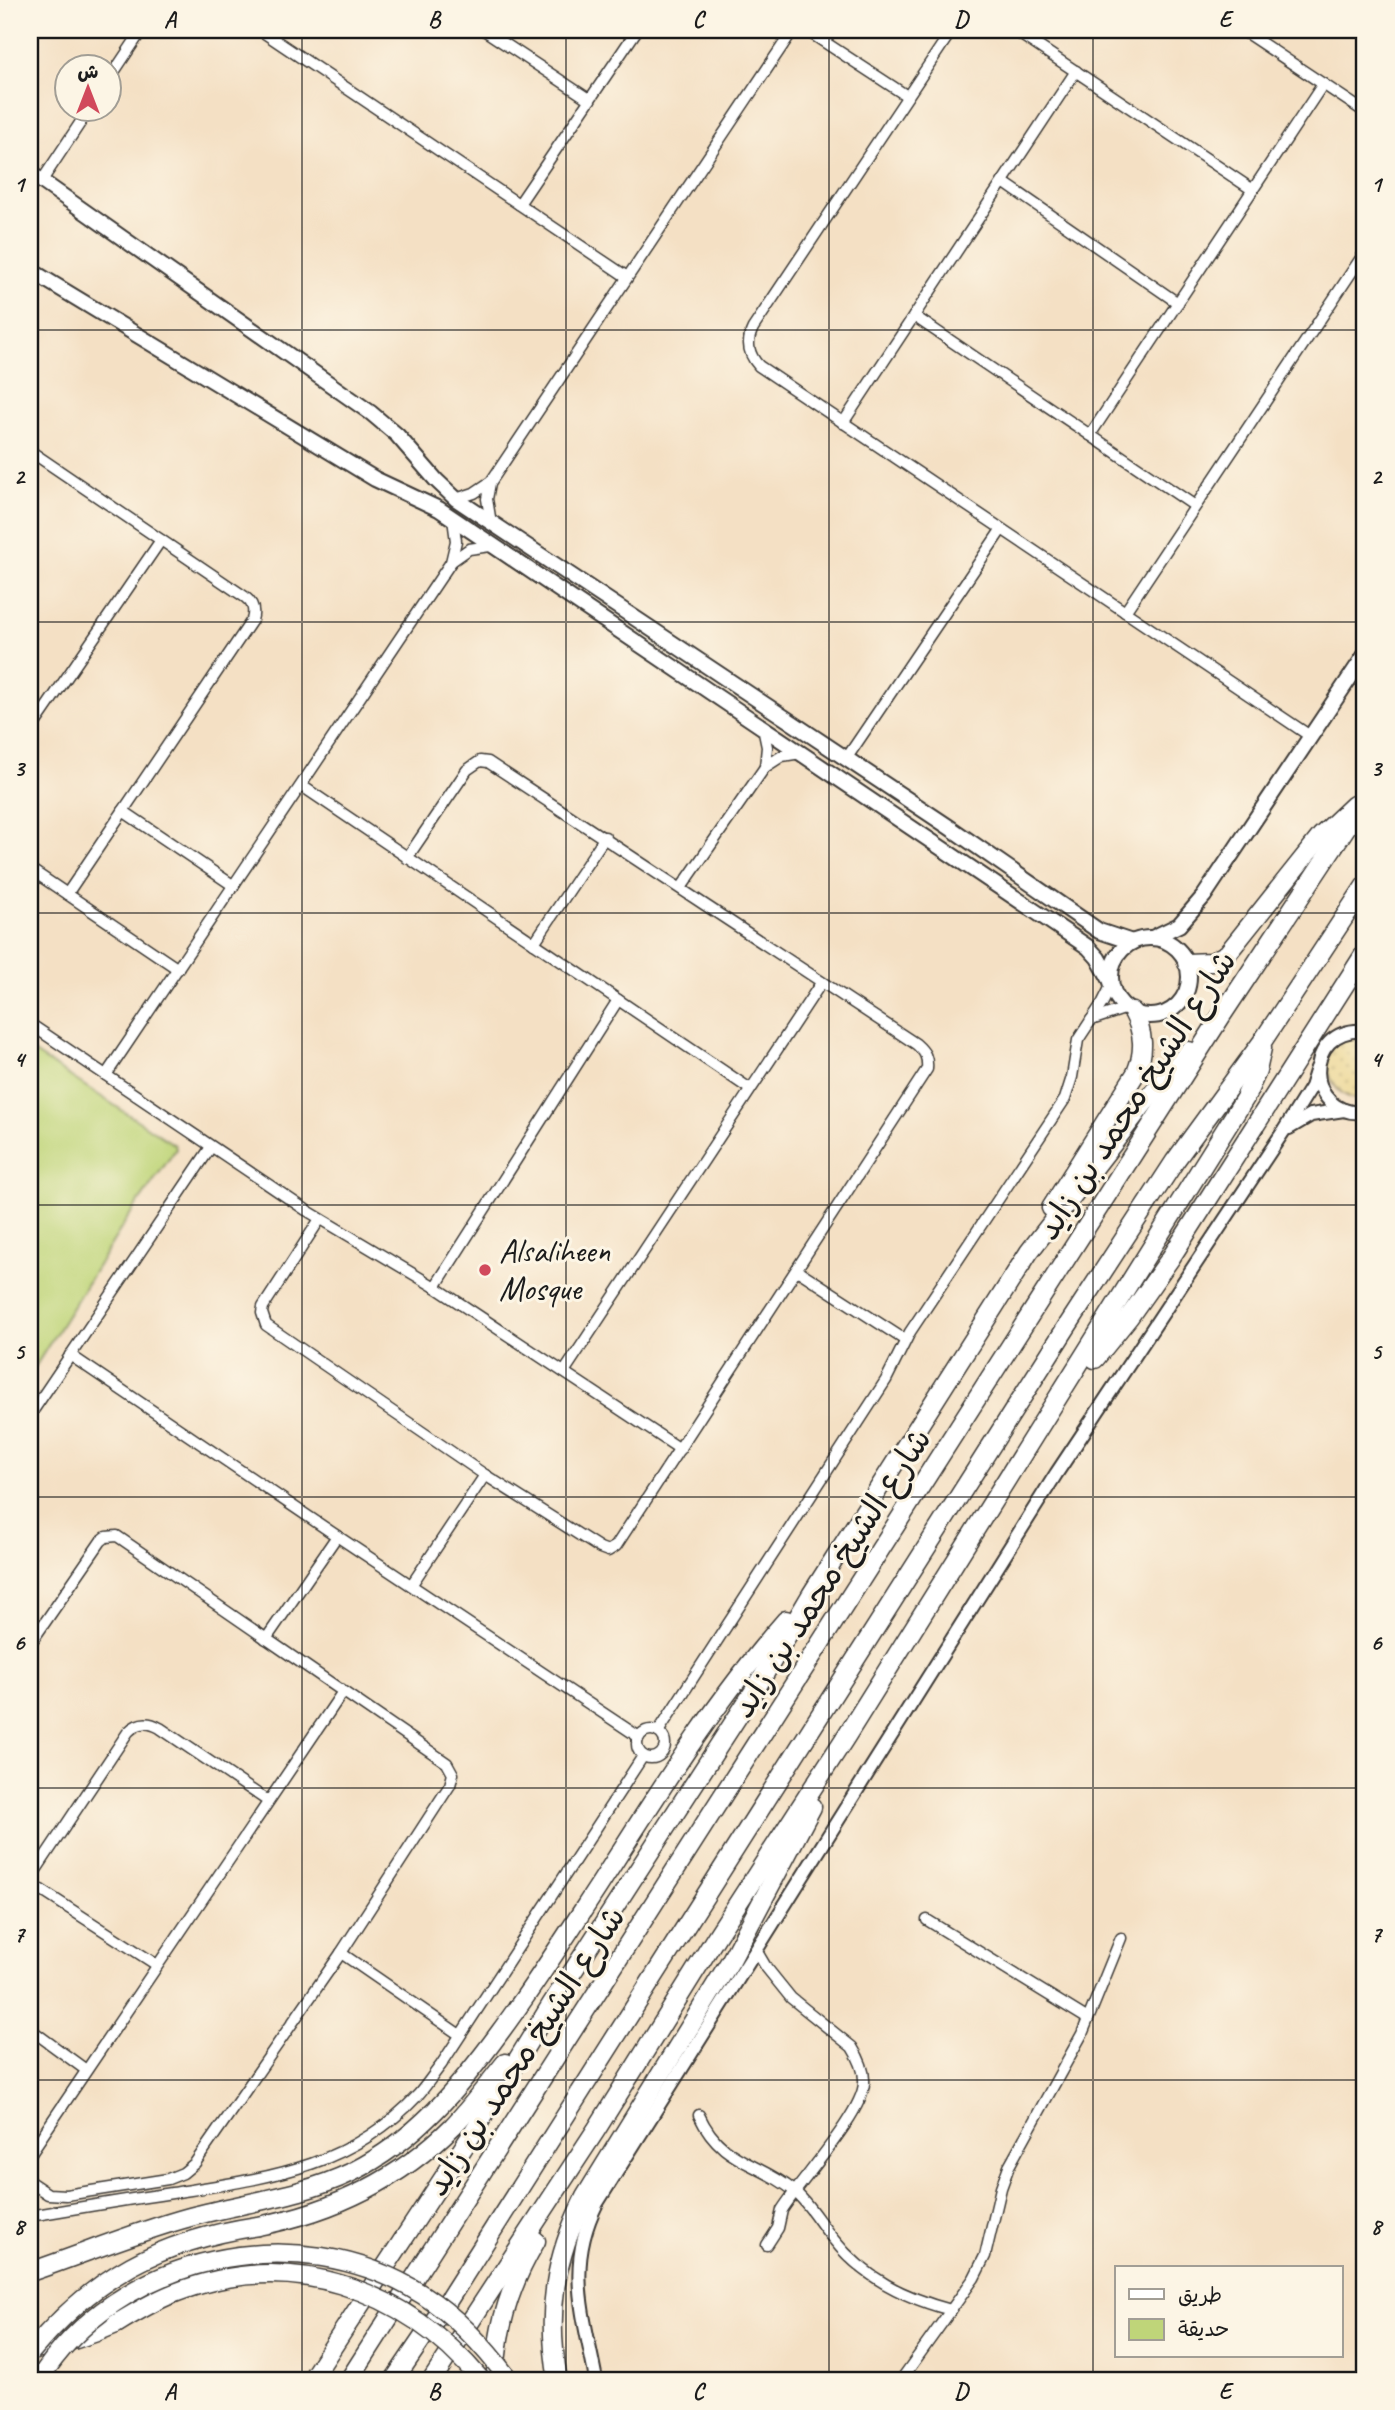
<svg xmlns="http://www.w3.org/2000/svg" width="1395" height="2410" font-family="Caveat,'Playpen Sans Arabic',sans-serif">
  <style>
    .sand { fill: url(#sand-dots); stroke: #857b5d; stroke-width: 2 }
    .park { fill: #bfd579; stroke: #6e784a; stroke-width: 2 }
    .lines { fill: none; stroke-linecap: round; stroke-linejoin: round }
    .minor-casing { stroke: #3c3935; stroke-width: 13 }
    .tertiary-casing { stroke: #3c3935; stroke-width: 16 }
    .secondary-casing { stroke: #3c3935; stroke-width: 18 }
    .motorway-casing { stroke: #3c3935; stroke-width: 21 }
    .minor { stroke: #fff; stroke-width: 10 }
    .tertiary { stroke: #fff; stroke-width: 12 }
    .secondary { stroke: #fff; stroke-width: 14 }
    .motorway { stroke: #fff; stroke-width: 18 }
    .motorway-bridge-casing { stroke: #3c3935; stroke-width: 21; stroke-linecap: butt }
    .motorway-bridge { stroke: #fff; stroke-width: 18 }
    .grid { fill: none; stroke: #1c1c1c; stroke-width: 2; stroke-opacity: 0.55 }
    .poi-dot { fill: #d1495b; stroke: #fcf5e5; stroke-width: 2.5 }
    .labels { text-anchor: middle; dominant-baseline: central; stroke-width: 6; stroke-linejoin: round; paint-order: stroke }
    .street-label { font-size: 33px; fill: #1c1c1c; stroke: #fcf5e5 }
    .poi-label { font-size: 33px; fill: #1c1c1c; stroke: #fcf5e5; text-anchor: start }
    .neatline { fill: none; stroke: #1c1c1c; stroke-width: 2.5 }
    .grid-label { font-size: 23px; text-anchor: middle; font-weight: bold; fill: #1c1c1c }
  </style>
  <defs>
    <pattern id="sand-dots" width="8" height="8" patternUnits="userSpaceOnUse" patternTransform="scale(1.75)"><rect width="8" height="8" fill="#eeda9e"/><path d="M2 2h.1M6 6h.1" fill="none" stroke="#ccba88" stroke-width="1.8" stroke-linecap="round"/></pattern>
  </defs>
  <rect width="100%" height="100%" fill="#fcf5e5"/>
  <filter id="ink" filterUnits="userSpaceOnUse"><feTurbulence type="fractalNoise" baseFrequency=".0143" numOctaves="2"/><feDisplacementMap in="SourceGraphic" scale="14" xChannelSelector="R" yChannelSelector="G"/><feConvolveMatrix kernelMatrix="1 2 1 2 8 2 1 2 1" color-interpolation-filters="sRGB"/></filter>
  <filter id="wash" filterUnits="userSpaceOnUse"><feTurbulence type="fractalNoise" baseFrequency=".00686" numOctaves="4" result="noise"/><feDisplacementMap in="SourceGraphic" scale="28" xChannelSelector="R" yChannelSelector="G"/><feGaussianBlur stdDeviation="1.57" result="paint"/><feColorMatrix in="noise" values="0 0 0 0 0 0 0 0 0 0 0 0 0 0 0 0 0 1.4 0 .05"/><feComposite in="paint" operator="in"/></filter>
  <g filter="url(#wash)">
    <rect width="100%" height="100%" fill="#f4e0c4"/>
    <path class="sand" d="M1365,1034V1099C1328,1104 1312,1047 1348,1036C1353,1034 1360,1035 1365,1034Z"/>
    <path class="park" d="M30,1050L175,1145L176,1149L127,1219L30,1375Z"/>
  </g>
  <g filter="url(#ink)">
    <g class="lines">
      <g class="minor-casing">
        <g id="minor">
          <path d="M260,30L627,277"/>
          <path d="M484,30L590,100"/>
          <path d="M806,30L907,96"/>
          <path d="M952,30L753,328C746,342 748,354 759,366L1310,736"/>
          <path d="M1014,30L1253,190"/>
          <path d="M1242,30L1365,112"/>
          <path d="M108,81L142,30"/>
          <path d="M41,182L90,108"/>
          <path d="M1003,182L1178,303"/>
          <path d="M519,204L637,30"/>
          <path d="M914,316L1195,506"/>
          <path d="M843,423L1076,71"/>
          <path d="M1090,435L1323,84"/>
          <path d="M30,451L245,597C253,603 255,610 252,620L67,894"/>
          <path d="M456,499L474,493L489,483"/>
          <path d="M491,523L487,499L490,483L793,30"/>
          <path d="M452,561L469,549L490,546"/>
          <path d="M1125,612L1365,252"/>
          <path d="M763,728L767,747L765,767"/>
          <path d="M30,731L161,540"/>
          <path d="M846,759L1001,530"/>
          <path d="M302,786L750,1089"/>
          <path d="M123,811L234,886"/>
          <path d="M30,869L178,969"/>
          <path d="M681,888L765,767L782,756L801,753"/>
          <path d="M534,943L605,837"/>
          <path d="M1091,1020L1127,1008"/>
          <path d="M30,1024L306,1210L435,1287L680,1449"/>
          <path d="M106,1075L451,562L456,541L453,519"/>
          <path d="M320,1219L263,1307L262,1313L266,1325L485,1475L600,1548L608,1551L616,1546L927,1069C928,1057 925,1052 916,1044L488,762L480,761L467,770L407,858"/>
          <path d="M797,1270L905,1340"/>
          <path d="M435,1287L618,1000"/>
          <path d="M70,1355L337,1536L639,1737"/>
          <path d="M564,1372L821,983"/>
          <path d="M30,1415L211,1147"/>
          <path d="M412,1584L485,1475"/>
          <path d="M266,1639L337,1536"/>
          <path d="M30,1644L101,1541L106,1537L117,1536L447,1763L453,1774L450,1785L341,1953L195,2163L183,2173L168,2179L66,2195L48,2194L30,2182"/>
          <circle cx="651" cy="1744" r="14"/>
          <path d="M658,1732L886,1380L910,1332L1065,1099L1072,1077L1078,1040L1103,1002L1112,984"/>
          <path d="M30,1879L128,1732C138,1722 148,1721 160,1728L268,1801"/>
          <path d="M30,1883L157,1965"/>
          <path d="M927,1920L1088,2019"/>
          <path d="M756,1950L766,1967L791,1998L852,2047C859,2058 865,2070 864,2083C863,2113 800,2181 782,2210L778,2228L767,2245"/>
          <path d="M341,1953L460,2035"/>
          <path d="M30,2029L86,2070"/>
          <path d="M699,2115C721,2163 756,2161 793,2190C810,2204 820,2224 834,2240C864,2278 905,2298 951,2310"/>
          <path d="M30,2154L342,1693"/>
          <path d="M30,2216C77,2208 124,2200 172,2193C266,2178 349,2169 418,2095C426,2086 433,2075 441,2065L643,1756"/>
          <path d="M901,2380L974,2278L985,2256L1001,2188L1009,2166L1082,2034L1121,1938"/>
        </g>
      </g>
      <g class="tertiary-casing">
        <g id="tertiary">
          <path d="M1365,1031C1301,1026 1304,1119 1365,1112"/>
          <path d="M1289,1128L1311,1115L1344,1110"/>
          <path d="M596,2380C584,2315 565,2266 597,2203L1056,1474L1283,1132L1311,1087L1317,1068"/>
        </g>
      </g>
      <g class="secondary-casing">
        <g id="secondary">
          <path d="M30,173L371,413L397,435L436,480L456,499L949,827L1099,931L1132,942"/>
          <path d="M30,270L375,479L439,509L1088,947L1098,958L1111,981"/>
          <circle cx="1150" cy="977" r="39"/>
          <path d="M1152,938L1179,925L1204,896L1365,655"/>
        </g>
      </g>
      <g class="motorway-casing">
        <g id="motorway">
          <path d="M1187,963L1212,962L1227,954L1321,836L1354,805"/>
          <path d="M1051,1208L1136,1073C1145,1051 1144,1033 1133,1012"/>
          <path d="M1095,1359L1129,1317L1170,1259L1365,953"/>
          <path d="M258,2226C332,2212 399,2180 453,2126C472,2106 488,2084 505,2063"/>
          <path d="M30,2272C83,2254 135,2232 190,2217C244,2202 300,2197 352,2172C416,2140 459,2088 500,2032C535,1985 566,1936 598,1887C656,1796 714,1702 786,1620"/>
          <path d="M30,2350C60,2345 87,2337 116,2324"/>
          <path d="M311,2380L469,2139L551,2005L758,1685L811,1595L1029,1252L1145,1102L1189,1051"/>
          <path d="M349,2380L1222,1015L1365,799"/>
          <path d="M394,2380L449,2299L1066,1328L1175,1161L1262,1042L1365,886"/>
          <path d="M432,2380L596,2130L718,1934L845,1738L1245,1098L1257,1071L1262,1048"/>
          <path d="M496,2380C495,2331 511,2283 536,2241"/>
          <path d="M558,2380C546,2312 554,2259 585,2197L731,1960L812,1807"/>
        </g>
      </g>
      <use href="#minor" class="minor"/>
      <use href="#tertiary" class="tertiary"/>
      <use href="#secondary" class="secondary"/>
      <use href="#motorway" class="motorway"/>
      <g class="motorway-bridge-casing">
        <g id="motorway-bridge">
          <path d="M116,2324C134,2313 152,2302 172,2294C289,2247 403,2287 481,2380"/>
          <path d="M30,2353C94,2276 159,2241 258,2226"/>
          <path d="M39,2380C117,2255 298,2215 423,2295C457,2317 485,2347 509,2380"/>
        </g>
      </g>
      <use href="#motorway-bridge" class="motorway-bridge"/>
    </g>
  </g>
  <path class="grid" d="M302,30V2380M566,30V2380M829,30V2380M1093,30V2380M30,330H1365M30,622H1365M30,913H1365M30,1205H1365M30,1497H1365M30,1788H1365M30,2080H1365"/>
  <circle class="poi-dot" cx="485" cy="1270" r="7"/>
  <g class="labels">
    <g class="street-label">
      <text transform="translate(1136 1095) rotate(-57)">شارع الشيخ محمد بن زايد</text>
      <text transform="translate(831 1573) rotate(-57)">شارع الشيخ محمد بن زايد</text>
      <text transform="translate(525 2051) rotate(-57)">شارع الشيخ محمد بن زايد</text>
    </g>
    <g class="poi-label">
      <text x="499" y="1251">Alsaliheen<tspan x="499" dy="38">Mosque</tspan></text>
    </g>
  </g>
  <rect width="1395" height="2410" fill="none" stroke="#fcf5e5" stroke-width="77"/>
  <rect x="1115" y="2266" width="228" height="91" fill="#fcf5e5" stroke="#a29e95" stroke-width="2"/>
  <rect x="1129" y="2289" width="35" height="10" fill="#ffffff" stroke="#a29e95" stroke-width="2"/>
  <text x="1178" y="2302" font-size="21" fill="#1c1c1c">طريق</text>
  <rect x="1129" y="2319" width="35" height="21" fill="#bfd579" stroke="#a29e95" stroke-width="2"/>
  <text x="1178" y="2336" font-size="21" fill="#1c1c1c">حديقة</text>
  <g transform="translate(88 88)"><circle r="33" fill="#fcf5e5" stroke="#a29e95" stroke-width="2"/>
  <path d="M0-5L12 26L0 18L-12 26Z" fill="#d1495b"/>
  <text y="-10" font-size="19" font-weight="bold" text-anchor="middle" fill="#1c1c1c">ش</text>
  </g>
  <rect x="38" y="38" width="1318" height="2334" class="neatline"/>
  <g class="grid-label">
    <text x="170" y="27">A</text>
    <text x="434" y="27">B</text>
    <text x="698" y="27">C</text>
    <text x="961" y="27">D</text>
    <text x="1225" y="27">E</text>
    <text x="19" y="192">1</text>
    <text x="1376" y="192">1</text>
    <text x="19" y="484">2</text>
    <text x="1376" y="484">2</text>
    <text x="19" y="776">3</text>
    <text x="1376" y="776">3</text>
    <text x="19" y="1067">4</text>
    <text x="1376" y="1067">4</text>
    <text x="19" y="1359">5</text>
    <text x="1376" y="1359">5</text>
    <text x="19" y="1650">6</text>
    <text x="1376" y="1650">6</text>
    <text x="19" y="1942">7</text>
    <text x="1376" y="1942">7</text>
    <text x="19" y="2234">8</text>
    <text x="1376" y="2234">8</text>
    <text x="170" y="2399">A</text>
    <text x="434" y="2399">B</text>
    <text x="698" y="2399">C</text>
    <text x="961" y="2399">D</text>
    <text x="1225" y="2399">E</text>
  </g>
</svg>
